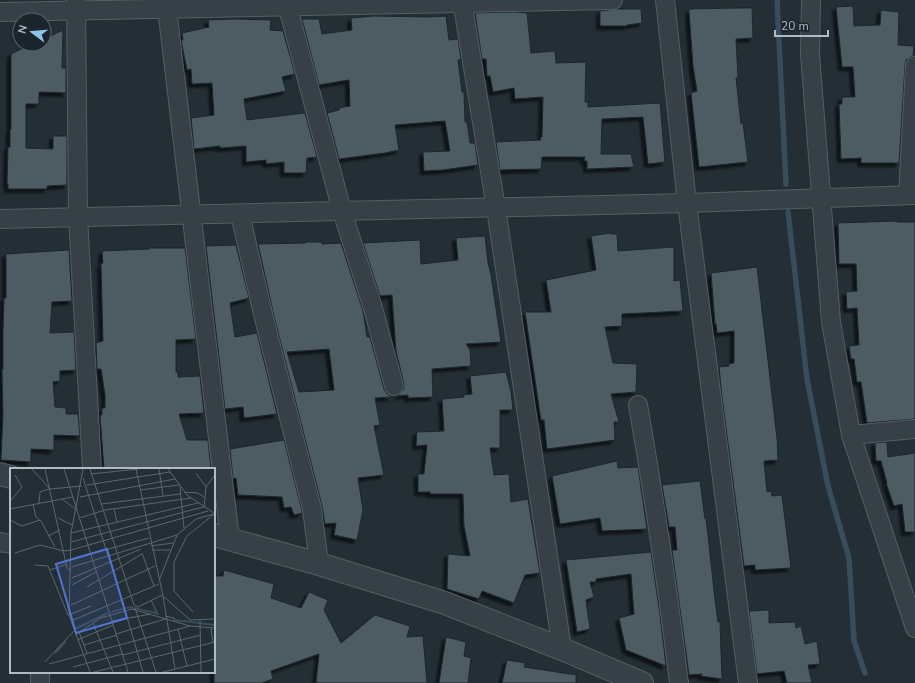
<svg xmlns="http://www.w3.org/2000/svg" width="915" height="683" font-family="'Nunito Sans',sans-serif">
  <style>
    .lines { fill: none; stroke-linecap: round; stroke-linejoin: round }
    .stream { stroke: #384d5b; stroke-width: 5.5 }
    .building { fill: #4e5b64; stroke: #1d272d; fill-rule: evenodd; filter: url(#shadow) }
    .minor-casing { stroke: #545e64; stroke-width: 20 }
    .tertiary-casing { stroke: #545e64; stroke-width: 24 }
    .minor { stroke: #364046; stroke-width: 18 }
    .tertiary { stroke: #364046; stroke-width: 22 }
    .inset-river { fill: none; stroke: #384d5b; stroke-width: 2 }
    .inset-road { fill: none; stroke: #5c666e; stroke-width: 1 }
    .view { fill: #5174d1; fill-opacity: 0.15; stroke: #5174d1; stroke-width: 2 }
    .inset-edge { fill: none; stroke: #b1bbc3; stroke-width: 2 }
  </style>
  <defs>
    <filter id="shadow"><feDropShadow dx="-3.5" dy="3.5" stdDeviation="1" flood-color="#0009"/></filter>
  </defs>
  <rect width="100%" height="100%" fill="#232e35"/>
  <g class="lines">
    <g class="stream">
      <path d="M777,0L786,184"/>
      <path d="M788,212L807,379L828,486L849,558L854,641L865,673"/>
    </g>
  </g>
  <g class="building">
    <path d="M853,6L854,26L880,25L881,10L899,12L898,45L914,46L913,56L906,60L905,65L899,163H861V158L841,159L839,104H842V97H855L853,67H842L836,7Z"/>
    <path d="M735,8H752L753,38L736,39L738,78H736L741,124L743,123L748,162L699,167L691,93L697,91L693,66L689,11L690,9Z"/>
    <path d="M617,9H641L642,23L627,25V26H600V11Z"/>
    <path d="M515,12L527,13L531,53L555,51L556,63L586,62L585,102H588V107L660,103L665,162L648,164L643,117L602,119L601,154H631L634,167L587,169V161H584L585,157H542L541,169L500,170L496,142L541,140L540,137H542L543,97L515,99L514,88L493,92L490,76H487L486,59H482L475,13Z"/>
    <path d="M374,16L427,17L446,16L449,40L458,39L461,60H458L462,92H464L465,122H467L470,143H475L478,165L443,170L424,171L423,152L450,151L445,121L395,125L399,150L385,153L339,159L327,113L339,110V108L350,106L349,80L319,85L302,19H319L322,34L352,30L351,18Z"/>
    <path d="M233,19L271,20L270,30L283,31L295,74L282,77L286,91L244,99L247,120L305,113L317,157L307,158L306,173H284V162L266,164V160L246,162V146L220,148V146L194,149L191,118L214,115L212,83L192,84L191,69L187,70L181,40H183L182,33L209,27L208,20Z"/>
    <path d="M63,30L62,68H66V93L39,92V104H26V148L53,149V136H67V185L47,186V189H8V184H7L8,147H10V129H11V54L32,44H44V39Z"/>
    <path d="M897,221V222H915V419L867,423L861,382H857L854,359H851L849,346L859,345L857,308L847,309L846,292L857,291L856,264H839L838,223Z"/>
    <path d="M610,233L611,234H617L618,251L674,247V281L680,280L683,311L622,314V326L605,327L613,363L637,364L636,392L611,394L619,422H614L615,440L547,449L544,420H541L525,312H551L546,280L596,270L591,236Z"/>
    <path d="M485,236L488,262L491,275L501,342L466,344L470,350L471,366L432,369L433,397L408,398V395L398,396L404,389V384L396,351L392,295L380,296L363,243L420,240L421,264L458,260L456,238Z"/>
    <path d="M306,242H322V244L341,243L363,311L367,337H370L384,389L387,394L392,397L375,398L380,425L374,426L384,475L358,478L363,510L357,540L334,535L336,523L325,524L322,506L274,316L258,244L306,243ZM329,349L334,390L299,392L287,352Z"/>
    <path d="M236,245L249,298L230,303L235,337L257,333L277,414L244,418L243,407L225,409L206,246Z"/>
    <path d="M149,248H185L196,339L176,340V372H178V377L200,376L204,413L179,414L187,440H208L211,469H104L100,415H102V408H105V395L101,369H97L96,343L103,341L101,264L103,263L102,251L149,249Z"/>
    <path d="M69,250L72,301L52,302L50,333L74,332L76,370L60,371V381L53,382L55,407L66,408V414H78L80,436L54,435V450L31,449V462L1,460L3,414L2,369H3V332L4,298H6V254Z"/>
    <path d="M757,267L777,438L778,460L764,461L767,492L771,491L772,496L782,495L791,568L755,570V565L744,566L722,397L719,367L729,366L728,364L734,363V331L717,333L716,324H715L711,273Z"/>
    <path d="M506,372L511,392L513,410H500V448H490L494,475L509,474L511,502L528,499L540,573L525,575L514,603L482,591L479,599L447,589L448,554L470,556L464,526L463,494H430V492H418V474H424L427,445L416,446L417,432L444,431L442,399L464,397L463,395L472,394L470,376Z"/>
    <path d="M284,440L302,511V513L294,515L291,507L284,508L282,497L238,495L236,478L233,479L230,449Z"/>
    <path d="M887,442L888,457L915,453V532H905L902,504L894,506L886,483H887L881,461H876L875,443Z"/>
    <path d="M617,461L618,468L638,467L647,529L602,531L600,518L560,524L552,476Z"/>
    <path d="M700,481L705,519L706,518L715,599L718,622H720L722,679L701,676L702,674L689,675L672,550H677L675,527H669L662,485Z"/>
    <path d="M651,552L660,615L666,666L626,650L619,618L634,614L631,574L596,579V582H590L594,597L586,600L590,629L577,632L566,560Z"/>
    <path d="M224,570L274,584L271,598L301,608L309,592L328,600L324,610L341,643L375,615L410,626L407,637L423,636L427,683H316L319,654L271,671L273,679L262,683H214V576H223Z"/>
    <path d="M769,610V623L795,622L796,628L801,626L805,644L817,641L820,664L808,665L812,683H787L784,671L757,674L749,611Z"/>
    <path d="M446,637L466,642L464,656L471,658L468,683H439Z"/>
    <path d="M507,660L525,663L524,667L576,675V683H502Z"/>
  </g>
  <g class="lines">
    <g class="minor-casing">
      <g id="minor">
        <path d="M166,0L230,539"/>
        <path d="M286,0L342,211L373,308L394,386"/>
        <path d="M462,0L496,208L562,649"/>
        <path d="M665,0L687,203L748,683"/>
        <path d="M811,0L810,54L831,322L851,435L915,628"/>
        <path d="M76,1L78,217L92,469"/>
        <path d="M0,12L613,0"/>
        <path d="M908,195L915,66"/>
        <path d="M240,214L264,318L312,509L319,564"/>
        <path d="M0,219L687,203L915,195"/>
        <path d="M638,405C654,497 668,590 679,683"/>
        <path d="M851,435L915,429"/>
        <path d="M0,542L11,544"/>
        <path d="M40,672V683"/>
      </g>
    </g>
    <g class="tertiary-casing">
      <g id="tertiary">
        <path d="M0,474L11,477"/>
        <path d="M214,535L319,564L445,603L562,649L642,683"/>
      </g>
    </g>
    <use href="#minor" class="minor"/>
    <use href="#tertiary" class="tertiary"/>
  </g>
  <g transform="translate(10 468)">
    <rect width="205" height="205" fill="#232e35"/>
    <path class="inset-river" d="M101,144L120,139L146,145M165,152L205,157M65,161L98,145M45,185L56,173"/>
    <path class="inset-road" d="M22,1L40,21L72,18M35,1L57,100L61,103M54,1L118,204M73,1L61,65L59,147L80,204M80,1L124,137L128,139L152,127M126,1L153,128L180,152L205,151M149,1L153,28M158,1L177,27L204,45M186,5L196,19M81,6L128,1M73,10L114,137M77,17L160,4M170,19L174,60M130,22L169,17M174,24L188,25L195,30M70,29L165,11M52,31L67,42M0,33L12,19L5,7M29,35L30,24L39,21M23,36L26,49L31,53L45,79M91,36L170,26M194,40L196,19L205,7M0,41L63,29M104,41L107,54M48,50L62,57M69,50L95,42L181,30M0,52L12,58L30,52M61,65L188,35M38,68L50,62M61,74L193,39M141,78L163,75M142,82H160M5,85L30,77L54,83L61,82L198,43M132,85L144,118M61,91L139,70M25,97L38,98L58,147L81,138M62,99L167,67M40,102L57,96M62,110L131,81M149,113L167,67L186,51L204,46M62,117L86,104M77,119L132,86M153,128L165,201M141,132L148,147M61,137L145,98M125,140L146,204M115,142L133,204M183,144L164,123V94L177,68L204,46M155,148L164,150V153M61,153L149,116M102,153L141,146M190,153L191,204M83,155L103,204M201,160L203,174M168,161L177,198M69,164L77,185M106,166L155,151M65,167L91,150L122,141L180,158L205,160M67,172L103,157M74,177L107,167M113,187L191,167M35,194L64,163M39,196L180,158M63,199L112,186M84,204L205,174M153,204L205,191"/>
    <path class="view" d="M97,81L117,150L66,165L46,96Z"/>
    <rect width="205" height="205" class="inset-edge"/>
  </g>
  <g transform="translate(32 32) rotate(286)"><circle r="19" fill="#1b252b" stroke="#576168"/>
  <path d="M0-3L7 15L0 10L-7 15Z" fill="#8dc4eb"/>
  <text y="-6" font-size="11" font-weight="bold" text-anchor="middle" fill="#b1bbc3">N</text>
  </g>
  <path d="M775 30v6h53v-6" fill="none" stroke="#b1bbc3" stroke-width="2"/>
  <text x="781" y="30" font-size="12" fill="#b1bbc3" stroke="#1b252b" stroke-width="3" paint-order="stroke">20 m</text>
</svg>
